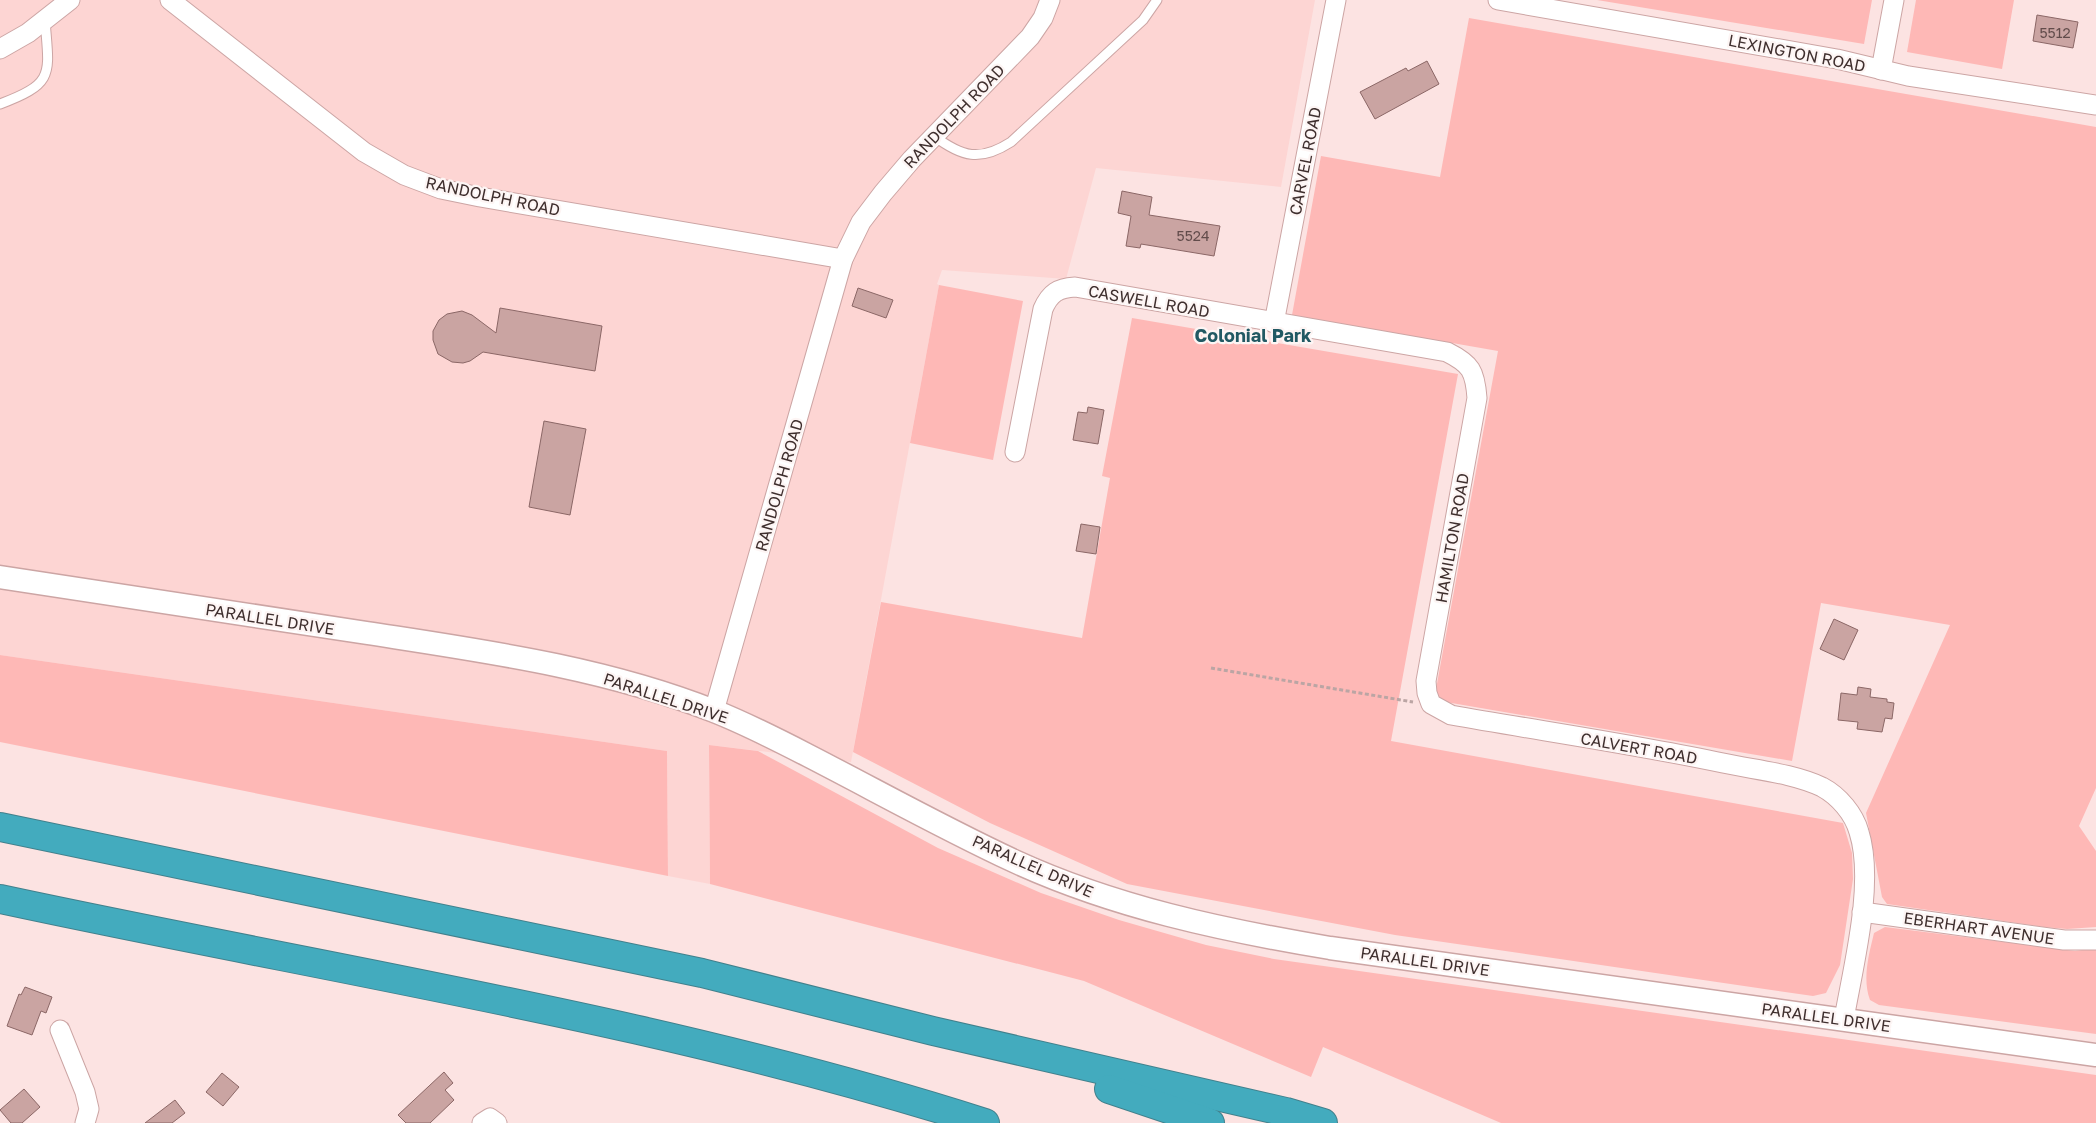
<svg xmlns="http://www.w3.org/2000/svg" width="2096" height="1123" font-family="'Golos Text',sans-serif">
  <style>
    .built { fill: #fdd5d3 }
    .green { fill: #feb8b6 }
    .building { fill: #caa4a2; stroke: #8b6766 }
    .lines { fill: none; stroke-linecap: round; stroke-linejoin: round }
    .service-casing { stroke: #cca5a4; stroke-width: 11 }
    .minor-casing { stroke: #cca5a4; stroke-width: 21 }
    .tertiary-casing { stroke: #cca5a4; stroke-width: 25 }
    .motorway-casing { stroke: #42808c; stroke-width: 30 }
    .path { stroke: #bba5a4; stroke-width: 3; stroke-dasharray: 4 2.5; stroke-linecap: butt }
    .service { stroke: #fff; stroke-width: 9 }
    .minor { stroke: #fff; stroke-width: 19 }
    .tertiary { stroke: #fff; stroke-width: 22 }
    .motorway { stroke: #43abbe; stroke-width: 28 }
    .labels { text-anchor: middle; dominant-baseline: central; stroke-width: 4.5; stroke-linejoin: round; paint-order: stroke }
    .number-label { font-size: 14px; fill: #624c4b }
    .street-label { font-size: 16px; fill: #3f2f2e; stroke: #fdf5f4 }
    .neighbourhood-label { font-size: 18px; font-weight: bold; fill: #215963; stroke: #fdf5f4 }
  </style>
  <rect width="100%" height="100%" fill="#fce3e2"/>
  <path class="built" d="M0,0H1315L1281,187L1096,168L1066,279L942,270L937,284L939,285L851,762L709,745L710,884L668,876L667,751L0,655Z"/>
  <g class="green">
    <path d="M1597,0H1872L1864,44Z"/>
    <path d="M1916,0H2014L2002,69L1907,52Z"/>
    <path d="M1469,18L2096,127V788L2079,826L2096,851V927L2067,929L2044,927L1887,904L1882,897L1866,813L1950,625L1821,603L1792,761L1434,700L1498,351L1292,315L1321,156L1440,177Z"/>
    <path d="M939,285L1023,301L993,460L910,443Z"/>
    <path d="M1132,318L1458,374L1391,741L1843,823L1852,853L1853,879L1840,965L1826,993L1813,996L1395,935L1127,884L990,823L853,752L881,602L1082,638L1110,478L1102,476Z"/>
    <path d="M0,655L667,751L668,876L0,742Z"/>
    <path d="M709,745L758,751L938,848L1041,893L1119,920L1206,945L1274,959L2096,1075V1123H1501L1323,1047L1311,1077L1084,981L710,884Z"/>
    <path d="M1885,927L2075,951L2096,948V1034L1879,1005L1870,1000C1862,979 1869,954 1874,933Z"/>
  </g>
  <g class="building">
    <path d="M2037,15L2078,22L2073,48L2033,41Z"/>
    <path d="M1427,61L1439,84L1375,119L1360,92L1406,68L1408,71Z"/>
    <path d="M1122,191L1152,197L1149,215L1220,226L1214,256L1141,244L1140,248L1126,246L1131,216L1118,213Z"/>
    <path d="M858,288L893,300L886,318L852,306Z"/>
    <path d="M500,308L602,326L595,371L483,352L470,361L463,363L452,362L438,354L433,340V331L439,320L447,314L462,311L472,315L496,333Z"/>
    <path d="M1088,407L1104,410L1098,444L1073,440L1078,412L1087,413Z"/>
    <path d="M544,421L586,429L570,515L529,507Z"/>
    <path d="M1081,524L1100,527L1096,554L1076,551Z"/>
    <path d="M1834,619L1858,630L1844,660L1820,649Z"/>
    <path d="M1858,687L1871,689L1870,697L1887,699V702L1894,703L1892,719L1885,718L1882,732L1857,729L1858,722L1838,720L1841,693L1857,695Z"/>
    <path d="M25,987L52,997L46,1013L41,1011L32,1035L7,1026L19,994L21,995Z"/>
    <path d="M444,1072L453,1083L445,1090L454,1100L430,1123H406L398,1115Z"/>
    <path d="M222,1073L239,1087L223,1106L206,1092Z"/>
    <path d="M24,1089L40,1107L22,1123H11L0,1110Z"/>
    <path d="M175,1100L185,1113L172,1123H145Z"/>
  </g>
  <g class="lines">
    <g class="service-casing">
      <g id="service">
        <path d="M0,104C56,83 49,74 45,20"/>
        <path d="M934,136C962,157 980,162 1011,142L1143,20L1157,0"/>
      </g>
    </g>
    <g class="minor-casing">
      <g id="minor">
        <path d="M170,0L364,152L404,175L441,189L480,197L843,259"/>
        <path d="M1498,0L1837,59L1908,76L2096,105"/>
        <path d="M0,49L28,33L70,0"/>
        <path d="M1881,70L1894,0"/>
        <path d="M1274,323L1336,0"/>
        <path d="M1015,452L1043,309C1050,293 1058,288 1075,287L1447,352C1471,364 1475,371 1477,398L1426,681L1427,693L1431,704L1451,715C1541,731 1633,744 1723,763C1755,770 1792,773 1822,787C1839,796 1854,814 1859,832C1875,883 1853,967 1844,1019"/>
        <path d="M714,711L843,259L861,222L883,193L912,159L1030,37L1043,18L1050,0"/>
        <path d="M1862,912L2064,940H2096"/>
        <path d="M60,1030L85,1092L89,1109L85,1123"/>
        <path d="M482,1123L490,1118L497,1123"/>
      </g>
    </g>
    <g class="tertiary-casing">
      <path id="tertiary" d="M0,577C122,596 244,615 367,633C483,651 603,667 714,711C747,724 778,740 809,756C877,791 945,829 1014,861C1114,907 1222,930 1330,948L2096,1055"/>
    </g>
    <g class="motorway-casing">
      <g id="motorway">
        <path d="M0,827L702,973L933,1031L1286,1112L1323,1123"/>
        <path d="M0,899C329,970 663,1020 985,1123"/>
        <path d="M1109,1089L1210,1123"/>
      </g>
    </g>
    <path class="path" d="M1211,668L1413,702"/>
    <use href="#service" class="service"/>
    <use href="#minor" class="minor"/>
    <use href="#tertiary" class="tertiary"/>
    <use href="#motorway" class="motorway"/>
  </g>
  <g class="labels">
    <g class="number-label">
      <text x="2055" y="32">5512</text>
      <text x="1193" y="235">5524</text>
    </g>
    <g class="street-label">
      <text transform="translate(1797 53) rotate(11)">LEXINGTON ROAD</text>
      <text transform="translate(954 116) rotate(-46)">RANDOLPH ROAD</text>
      <text transform="translate(1305 161) rotate(-79)">CARVEL ROAD</text>
      <text transform="translate(493 196) rotate(12)">RANDOLPH ROAD</text>
      <text transform="translate(1149 301) rotate(10)">CASWELL ROAD</text>
      <text transform="translate(779 485) rotate(-74)">RANDOLPH ROAD</text>
      <text transform="translate(1452 538) rotate(-80)">HAMILTON ROAD</text>
      <text transform="translate(270 619) rotate(9)">PARALLEL DRIVE</text>
      <text transform="translate(666 698) rotate(18)">PARALLEL DRIVE</text>
      <text transform="translate(1639 748) rotate(10)">CALVERT ROAD</text>
      <text transform="translate(1033 866) rotate(24)">PARALLEL DRIVE</text>
      <text transform="translate(1979 928) rotate(8)">EBERHART AVENUE</text>
      <text transform="translate(1425 961) rotate(8)">PARALLEL DRIVE</text>
      <text transform="translate(1826 1017) rotate(8)">PARALLEL DRIVE</text>
    </g>
    <g class="neighbourhood-label">
      <text x="1253" y="335">Colonial Park</text>
    </g>
  </g>
</svg>
